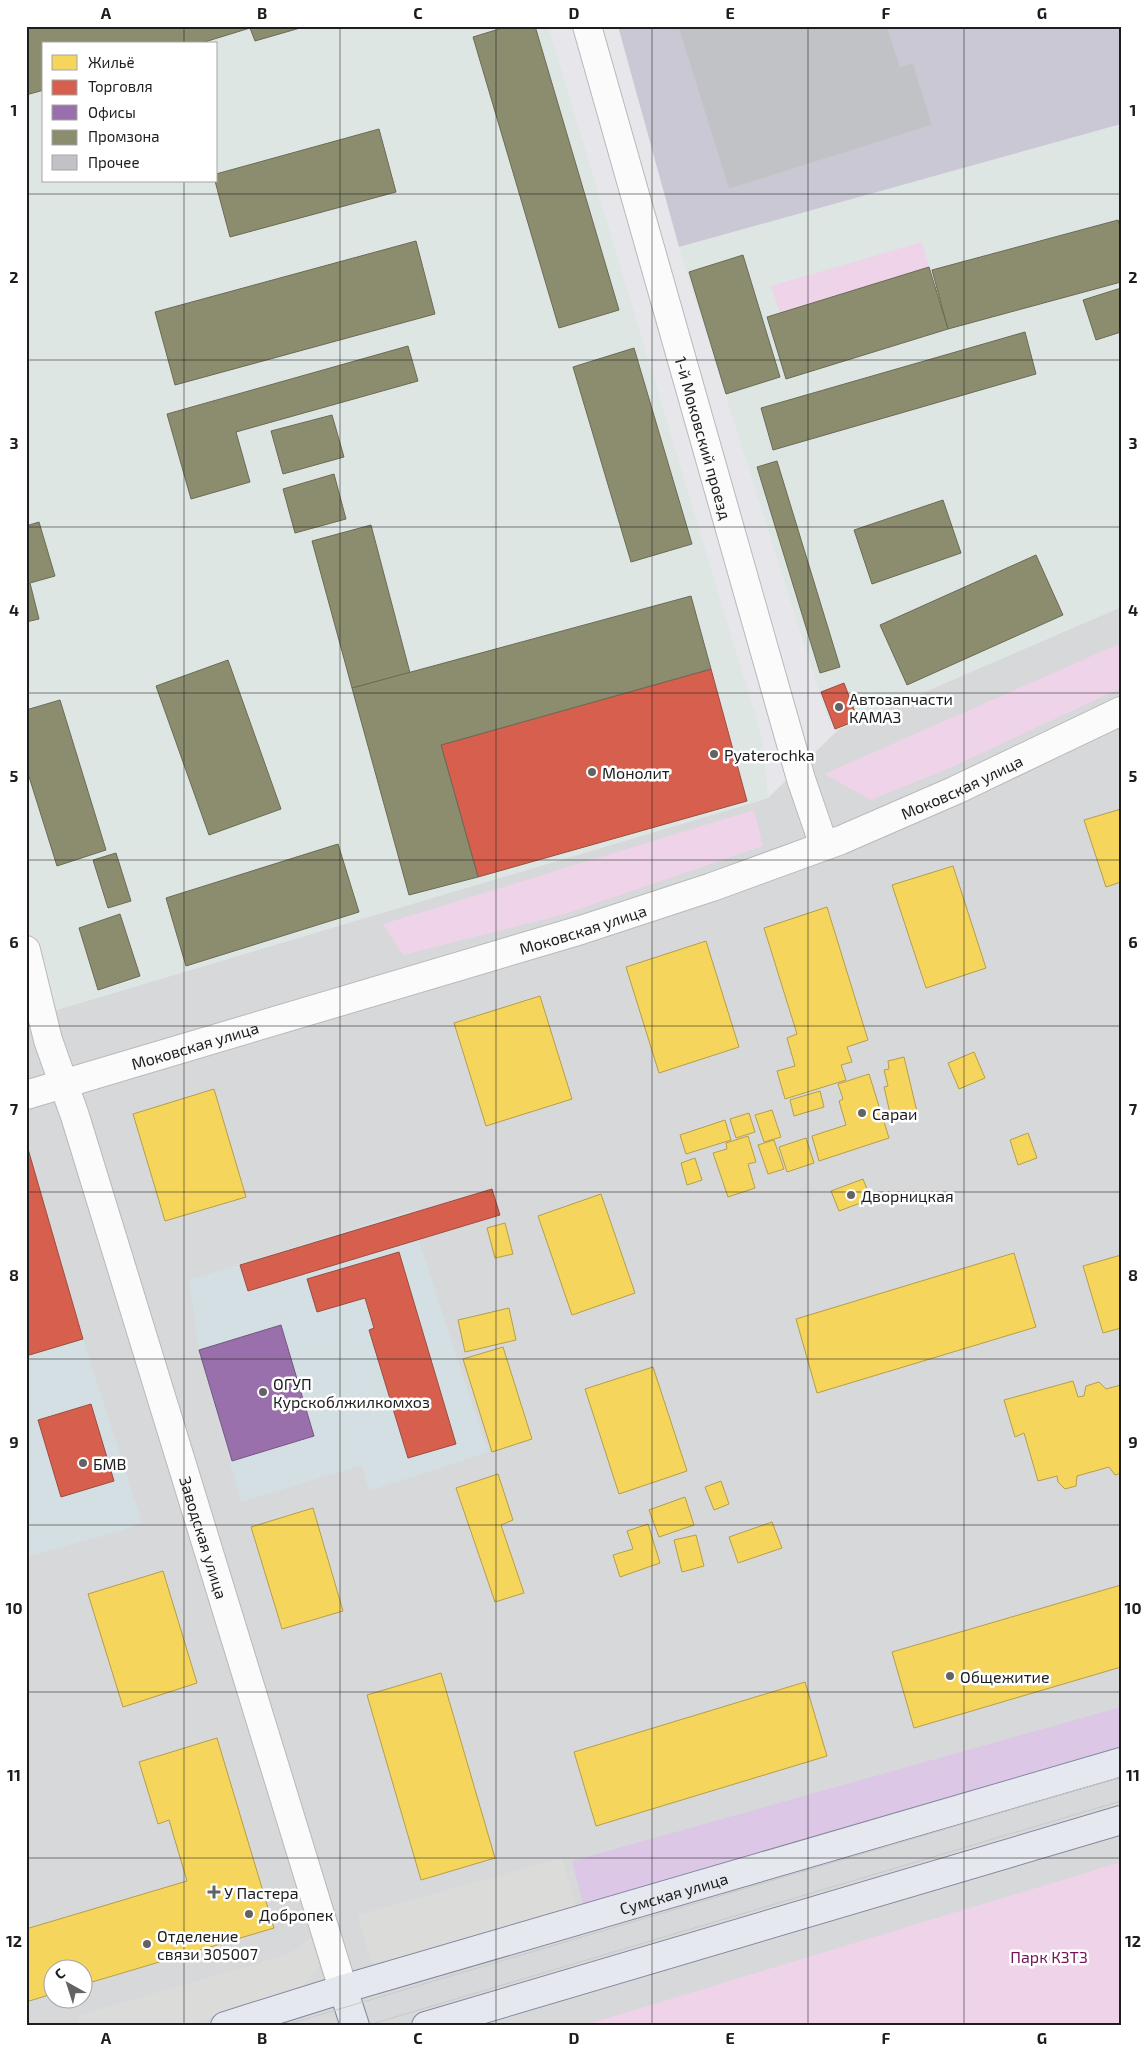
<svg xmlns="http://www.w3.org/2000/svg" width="1147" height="2052" font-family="'Exo 2',sans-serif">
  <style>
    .residential { fill: #d7d8da; fill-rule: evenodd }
    .commercial { fill: #d4dfe4 }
    .industrial { fill: #dde6e3; fill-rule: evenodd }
    .construction { fill: #cac8d4 }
    .grass { fill: #dcc7e7 }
    .park { fill: #eed3e9 }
    .plaza { fill: #dbdcd9 }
    .homes { fill: #f6d55c; stroke: #b59e49 }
    .shops { fill: #d6604d; stroke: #9e4c3f }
    .offices { fill: #9970ab; stroke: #745780 }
    .industry { fill: #8c8c6e; stroke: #6b6b56 }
    .building { fill: #c1c2c6; stroke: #c7c9ce }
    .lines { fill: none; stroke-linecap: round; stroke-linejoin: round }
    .minor-casing { stroke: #b9b9bb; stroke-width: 30 }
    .tertiary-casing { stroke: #b9b9bb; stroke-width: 30 }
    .primary-casing { stroke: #85889f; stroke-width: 30 }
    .minor { stroke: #fbfbfc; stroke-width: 28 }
    .tertiary { stroke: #fbfbfc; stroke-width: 28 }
    .primary { stroke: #e5e8ef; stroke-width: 28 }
    .tram { stroke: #c9c9ca; stroke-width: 1 }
    .grid { fill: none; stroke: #1d1d1d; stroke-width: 1; stroke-opacity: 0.55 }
    .poi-dot { fill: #636365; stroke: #fff; stroke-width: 2 }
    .labels { text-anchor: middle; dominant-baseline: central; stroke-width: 5; stroke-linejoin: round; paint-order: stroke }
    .street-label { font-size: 16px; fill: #1d1d1d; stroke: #fff }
    .poi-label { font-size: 16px; fill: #1d1d1d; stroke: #fff; text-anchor: start }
    .park-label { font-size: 16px; fill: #721459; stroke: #fff }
    .neatline { fill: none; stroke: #1d1d1d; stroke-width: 2 }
    .grid-label { font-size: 16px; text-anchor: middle; font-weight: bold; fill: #1d1d1d }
  </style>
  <rect width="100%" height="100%" fill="#e6e6eb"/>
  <path class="residential" d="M1121,607V1877L631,2026H26V1019L768,798L839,729ZM52,1970H82V2000H52Z"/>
  <g class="commercial">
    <path d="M26,1142L83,1339L142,1523L123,1530L26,1557Z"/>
    <path d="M409,1211L488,1452L369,1491L362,1465L241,1502L199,1350L189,1280Z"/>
  </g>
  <g class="industrial">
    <path d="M26,26H548L762,738L768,798L26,1019ZM44,44H216V181H44Z"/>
    <path d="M1121,124V607L839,729L829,723L679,247Z"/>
  </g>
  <path class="construction" d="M618,26H1121V124L679,247Z"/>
  <path class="grass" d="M1121,1707V1754L585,1912L572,1861Z"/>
  <g class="park">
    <path d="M922,242L929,267L780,313L771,286Z"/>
    <path d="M1121,643V688L950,768L871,800L824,774Z"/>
    <path d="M754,810L763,846L562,915L403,955L383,924Z"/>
    <path d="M1121,1862V2026H581Z"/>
  </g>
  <g class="plaza">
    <path d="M562,1858L579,1916L385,1973L372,1965L358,1915Z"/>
    <path d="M314,1936L323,1960L299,1991L184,2026H77L76,2022L80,2015L289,1954Z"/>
  </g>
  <g class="homes">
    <path d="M1121,809V882L1106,887L1084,820Z"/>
    <path d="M953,866L986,968L926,988L892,885Z"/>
    <path d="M827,907L868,1040L847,1047L852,1062L841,1065L846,1080L785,1099L777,1071L795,1066L787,1038L797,1034L764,928Z"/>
    <path d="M706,941L739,1047L659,1073L626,967Z"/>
    <path d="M540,996L572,1099L486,1126L454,1023Z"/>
    <path d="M974,1052L985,1078L959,1089L948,1063Z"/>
    <path d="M904,1057L918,1116L892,1122L884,1087L888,1086L884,1070L889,1069L888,1061Z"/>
    <path d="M869,1074L889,1138L819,1161L812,1136L846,1125L839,1101L843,1099L838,1084Z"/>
    <path d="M214,1089L246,1197L165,1221L133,1114Z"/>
    <path d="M820,1091L824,1107L794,1116L790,1100Z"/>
    <path d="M772,1110L781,1137L764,1142L755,1115Z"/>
    <path d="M749,1113L755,1132L736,1138L730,1119Z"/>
    <path d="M725,1120L731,1140L686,1154L680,1135Z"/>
    <path d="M1028,1133L1037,1158L1018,1165L1010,1140Z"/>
    <path d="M748,1136L756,1162L748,1164L755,1188L728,1197L713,1153L727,1149L726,1143Z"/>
    <path d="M806,1138L814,1163L787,1172L779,1147Z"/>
    <path d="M774,1140L784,1169L768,1174L758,1145Z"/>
    <path d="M695,1158L702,1180L687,1185L681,1163Z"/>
    <path d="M863,1179L871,1199L839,1211L831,1191Z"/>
    <path d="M601,1194L635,1293L572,1315L538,1216Z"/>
    <path d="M505,1223L513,1254L495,1258L487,1228Z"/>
    <path d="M1014,1253L1036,1327L817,1393L796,1319Z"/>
    <path d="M1121,1255V1328L1103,1333L1083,1266Z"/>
    <path d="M509,1308L516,1340L465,1352L458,1320Z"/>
    <path d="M503,1347L532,1439L492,1452L463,1359Z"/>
    <path d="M653,1367L687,1471L619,1494L585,1389Z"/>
    <path d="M1073,1381L1078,1397L1084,1396L1086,1386L1099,1382L1106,1389L1121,1385V1473L1115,1475L1109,1467L1077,1476L1076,1486L1065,1489L1058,1482L1057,1476L1038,1481L1024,1433L1015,1437L1004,1400Z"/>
    <path d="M498,1474L513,1520L501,1525L524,1593L495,1602L456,1488Z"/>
    <path d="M721,1481L729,1504L714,1510L705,1487Z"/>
    <path d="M685,1497L694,1525L659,1537L649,1510Z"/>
    <path d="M313,1508L343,1611L282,1629L251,1527Z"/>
    <path d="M772,1522L782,1548L738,1563L729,1537Z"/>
    <path d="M648,1524L660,1563L620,1577L613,1555L633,1549L627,1531Z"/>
    <path d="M696,1535L704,1566L682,1572L674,1540Z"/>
    <path d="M163,1571L197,1683L123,1707L88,1594Z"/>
    <path d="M1121,1585V1667L914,1728L892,1652Z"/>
    <path d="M441,1673L495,1858L421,1880L367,1695Z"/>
    <path d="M805,1682L827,1756L596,1826L574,1752Z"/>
    <path d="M217,1738L274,1928L82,1985V1970H52V1994L26,2002V1929L187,1881L169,1820L158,1824L139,1762Z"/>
  </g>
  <g class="shops">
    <path d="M711,669L747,801L478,877L441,745Z"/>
    <path d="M844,683L858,720L835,729L821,692Z"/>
    <path d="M26,1142L83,1339L26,1356Z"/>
    <path d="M492,1189L500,1215L248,1291L240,1265Z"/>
    <path d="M399,1252L456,1444L408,1458L369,1330L374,1328L365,1298L317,1312L307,1279Z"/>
    <path d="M91,1404L114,1481L61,1497L38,1420Z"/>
  </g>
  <path class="offices" d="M281,1325L314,1436L232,1461L199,1350Z"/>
  <g class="industry">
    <path d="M26,26H307L255,41L250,28L198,44H44V90L26,95Z"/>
    <path d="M509,26H535L619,310L559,328L473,37Z"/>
    <path d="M379,129L396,192L230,237L215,181L216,174Z"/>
    <path d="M1118,220L1121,230V282L948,329L932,270Z"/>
    <path d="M416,241L435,314L175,385L155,312Z"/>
    <path d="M743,255L780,377L726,394L689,272Z"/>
    <path d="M929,267L948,329L786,379L767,317Z"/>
    <path d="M1121,288V332L1096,340L1083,300Z"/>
    <path d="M1025,332L1036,374L773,450L761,408Z"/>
    <path d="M408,346L418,381L236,432L250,482L191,499L167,414Z"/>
    <path d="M634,348L692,544L631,562L573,367Z"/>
    <path d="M332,415L344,457L283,474L271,431Z"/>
    <path d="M777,461L840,667L820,673L757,467Z"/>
    <path d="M334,474L346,519L295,533L283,489Z"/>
    <path d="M943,500L961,553L872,584L854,530Z"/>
    <path d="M39,522L55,576L30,583L39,619L26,622V526Z"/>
    <path d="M371,525L410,673L352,688L312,541Z"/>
    <path d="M1036,555L1063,615L907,685L880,625Z"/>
    <path d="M691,596L711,669L441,745L478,877L409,895L352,688Z"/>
    <path d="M228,660L281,809L209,835L156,686Z"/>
    <path d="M60,700L106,850L57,866L26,767V710Z"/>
    <path d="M338,844L359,912L186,966L166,898Z"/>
    <path d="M116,853L131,901L108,908L93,860Z"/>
    <path d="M120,914L140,976L98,990L79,928Z"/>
  </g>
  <path class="building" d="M678,26H887L900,67L913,63L932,125L729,189Z"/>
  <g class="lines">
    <g class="minor-casing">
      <g id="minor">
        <path id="s1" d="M587,26L801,779L824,846"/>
        <path id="s2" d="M26,950L48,1040L75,1116L343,1989"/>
      </g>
    </g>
    <g class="tertiary-casing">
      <g id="tertiary">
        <path id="s3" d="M26,1095L581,930L712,887L841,840L956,790L1121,711"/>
      </g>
    </g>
    <g class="primary-casing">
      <g id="primary">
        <path d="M343,1989L355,2026"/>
        <path id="s4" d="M225,2026L343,1989L1121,1762"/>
        <path d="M426,2026L1121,1820"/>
      </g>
    </g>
    <use href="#minor" class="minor"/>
    <use href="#tertiary" class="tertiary"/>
    <use href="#primary" class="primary"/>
    <g class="tram">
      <path d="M282,2026L1121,1777"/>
      <path d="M365,2026L1121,1801"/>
    </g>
  </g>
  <path class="grid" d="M184,26V44M340,26V2026M496,26V2026M652,26V2026M808,26V2026M964,26V2026M184,181V2026M26,194H1121M26,360H1121M26,527H1121M26,693H1121M26,860H1121M26,1026H1121M26,1192H1121M26,1359H1121M26,1525H1121M26,1692H1121M26,1858H1121"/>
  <g class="poi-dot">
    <circle cx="839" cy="707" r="5"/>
    <circle cx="714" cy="754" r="5"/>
    <circle cx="592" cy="772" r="5"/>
    <circle cx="862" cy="1113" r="5"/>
    <circle cx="851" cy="1195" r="5"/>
    <circle cx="263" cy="1392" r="5"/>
    <circle cx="83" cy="1463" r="5"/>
    <circle cx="950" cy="1676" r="5"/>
    <path d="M211.5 1884.5h5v5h5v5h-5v5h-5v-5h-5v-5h5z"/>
    <circle cx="249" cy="1914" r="5"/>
    <circle cx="147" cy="1944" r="5"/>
  </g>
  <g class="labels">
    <g class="street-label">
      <text stroke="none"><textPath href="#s1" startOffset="428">1-й Моковский проезд</textPath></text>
      <text stroke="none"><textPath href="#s3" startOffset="986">Моковская улица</textPath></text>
      <text stroke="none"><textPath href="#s3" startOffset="581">Моковская улица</textPath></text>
      <text stroke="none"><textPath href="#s3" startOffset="176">Моковская улица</textPath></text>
      <text stroke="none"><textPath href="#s2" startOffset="614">Заводская улица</textPath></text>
      <text stroke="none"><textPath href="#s4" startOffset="468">Сумская улица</textPath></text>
    </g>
    <g class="poi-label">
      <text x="849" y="698">Автозапчасти<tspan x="849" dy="18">КАМАЗ</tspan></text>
      <text x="724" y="754">Pyaterochka</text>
      <text x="602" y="772">Монолит</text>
      <text x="872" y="1113">Сараи</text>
      <text x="861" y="1195">Дворницкая</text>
      <text x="273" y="1383">ОГУП<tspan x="273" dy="18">Курскоблжилкомхоз</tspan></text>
      <text x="93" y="1463">БМВ</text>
      <text x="960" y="1676">Общежитие</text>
      <text x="224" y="1892">У Пастера</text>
      <text x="259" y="1914">Добропек</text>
      <text x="157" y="1935">Отделение<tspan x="157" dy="18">связи 305007</tspan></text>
    </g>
    <g class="park-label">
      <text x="1049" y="1956">Парк КЗТЗ</text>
    </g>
  </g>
  <rect width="1147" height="2052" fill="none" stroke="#ffffff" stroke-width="55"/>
  <rect x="42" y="42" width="175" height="140" fill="#ffffff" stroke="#a5a5a5"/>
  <rect x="52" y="55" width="25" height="15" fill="#f6d55c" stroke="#a5a5a5"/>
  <text x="88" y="68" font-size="15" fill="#1d1d1d">Жильё</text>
  <rect x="52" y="80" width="25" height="15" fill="#d6604d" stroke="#a5a5a5"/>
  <text x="88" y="92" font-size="15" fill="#1d1d1d">Торговля</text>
  <rect x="52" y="105" width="25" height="15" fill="#9970ab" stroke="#a5a5a5"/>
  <text x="88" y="118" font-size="15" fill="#1d1d1d">Офисы</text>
  <rect x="52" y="130" width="25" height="15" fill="#8c8c6e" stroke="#a5a5a5"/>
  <text x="88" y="142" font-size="15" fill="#1d1d1d">Промзона</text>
  <rect x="52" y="155" width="25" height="15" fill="#c1c2c6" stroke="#a5a5a5"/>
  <text x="88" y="168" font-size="15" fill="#1d1d1d">Прочее</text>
  <g transform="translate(68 1984) rotate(321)"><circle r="24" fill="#ffffff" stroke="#a5a5a5"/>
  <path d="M0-4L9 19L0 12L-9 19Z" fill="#636365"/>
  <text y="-8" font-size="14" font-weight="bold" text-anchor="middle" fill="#1d1d1d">С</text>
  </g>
  <rect x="28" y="28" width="1092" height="1996" class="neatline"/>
  <g class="grid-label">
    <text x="106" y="19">A</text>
    <text x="262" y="19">B</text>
    <text x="418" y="19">C</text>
    <text x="574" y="19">D</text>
    <text x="730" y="19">E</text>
    <text x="886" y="19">F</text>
    <text x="1042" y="19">G</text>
    <text x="14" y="116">1</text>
    <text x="1133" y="116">1</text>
    <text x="14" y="283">2</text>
    <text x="1133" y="283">2</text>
    <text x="14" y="449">3</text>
    <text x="1133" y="449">3</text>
    <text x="14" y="616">4</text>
    <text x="1133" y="616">4</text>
    <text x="14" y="782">5</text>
    <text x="1133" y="782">5</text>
    <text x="14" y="948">6</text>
    <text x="1133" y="948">6</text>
    <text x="14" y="1115">7</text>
    <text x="1133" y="1115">7</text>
    <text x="14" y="1281">8</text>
    <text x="1133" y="1281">8</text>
    <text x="14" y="1448">9</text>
    <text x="1133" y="1448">9</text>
    <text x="14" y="1614">10</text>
    <text x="1133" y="1614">10</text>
    <text x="14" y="1781">11</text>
    <text x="1133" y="1781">11</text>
    <text x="14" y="1947">12</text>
    <text x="1133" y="1947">12</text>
    <text x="106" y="2044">A</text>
    <text x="262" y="2044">B</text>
    <text x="418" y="2044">C</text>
    <text x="574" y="2044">D</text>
    <text x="730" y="2044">E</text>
    <text x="886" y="2044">F</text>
    <text x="1042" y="2044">G</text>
  </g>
</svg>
